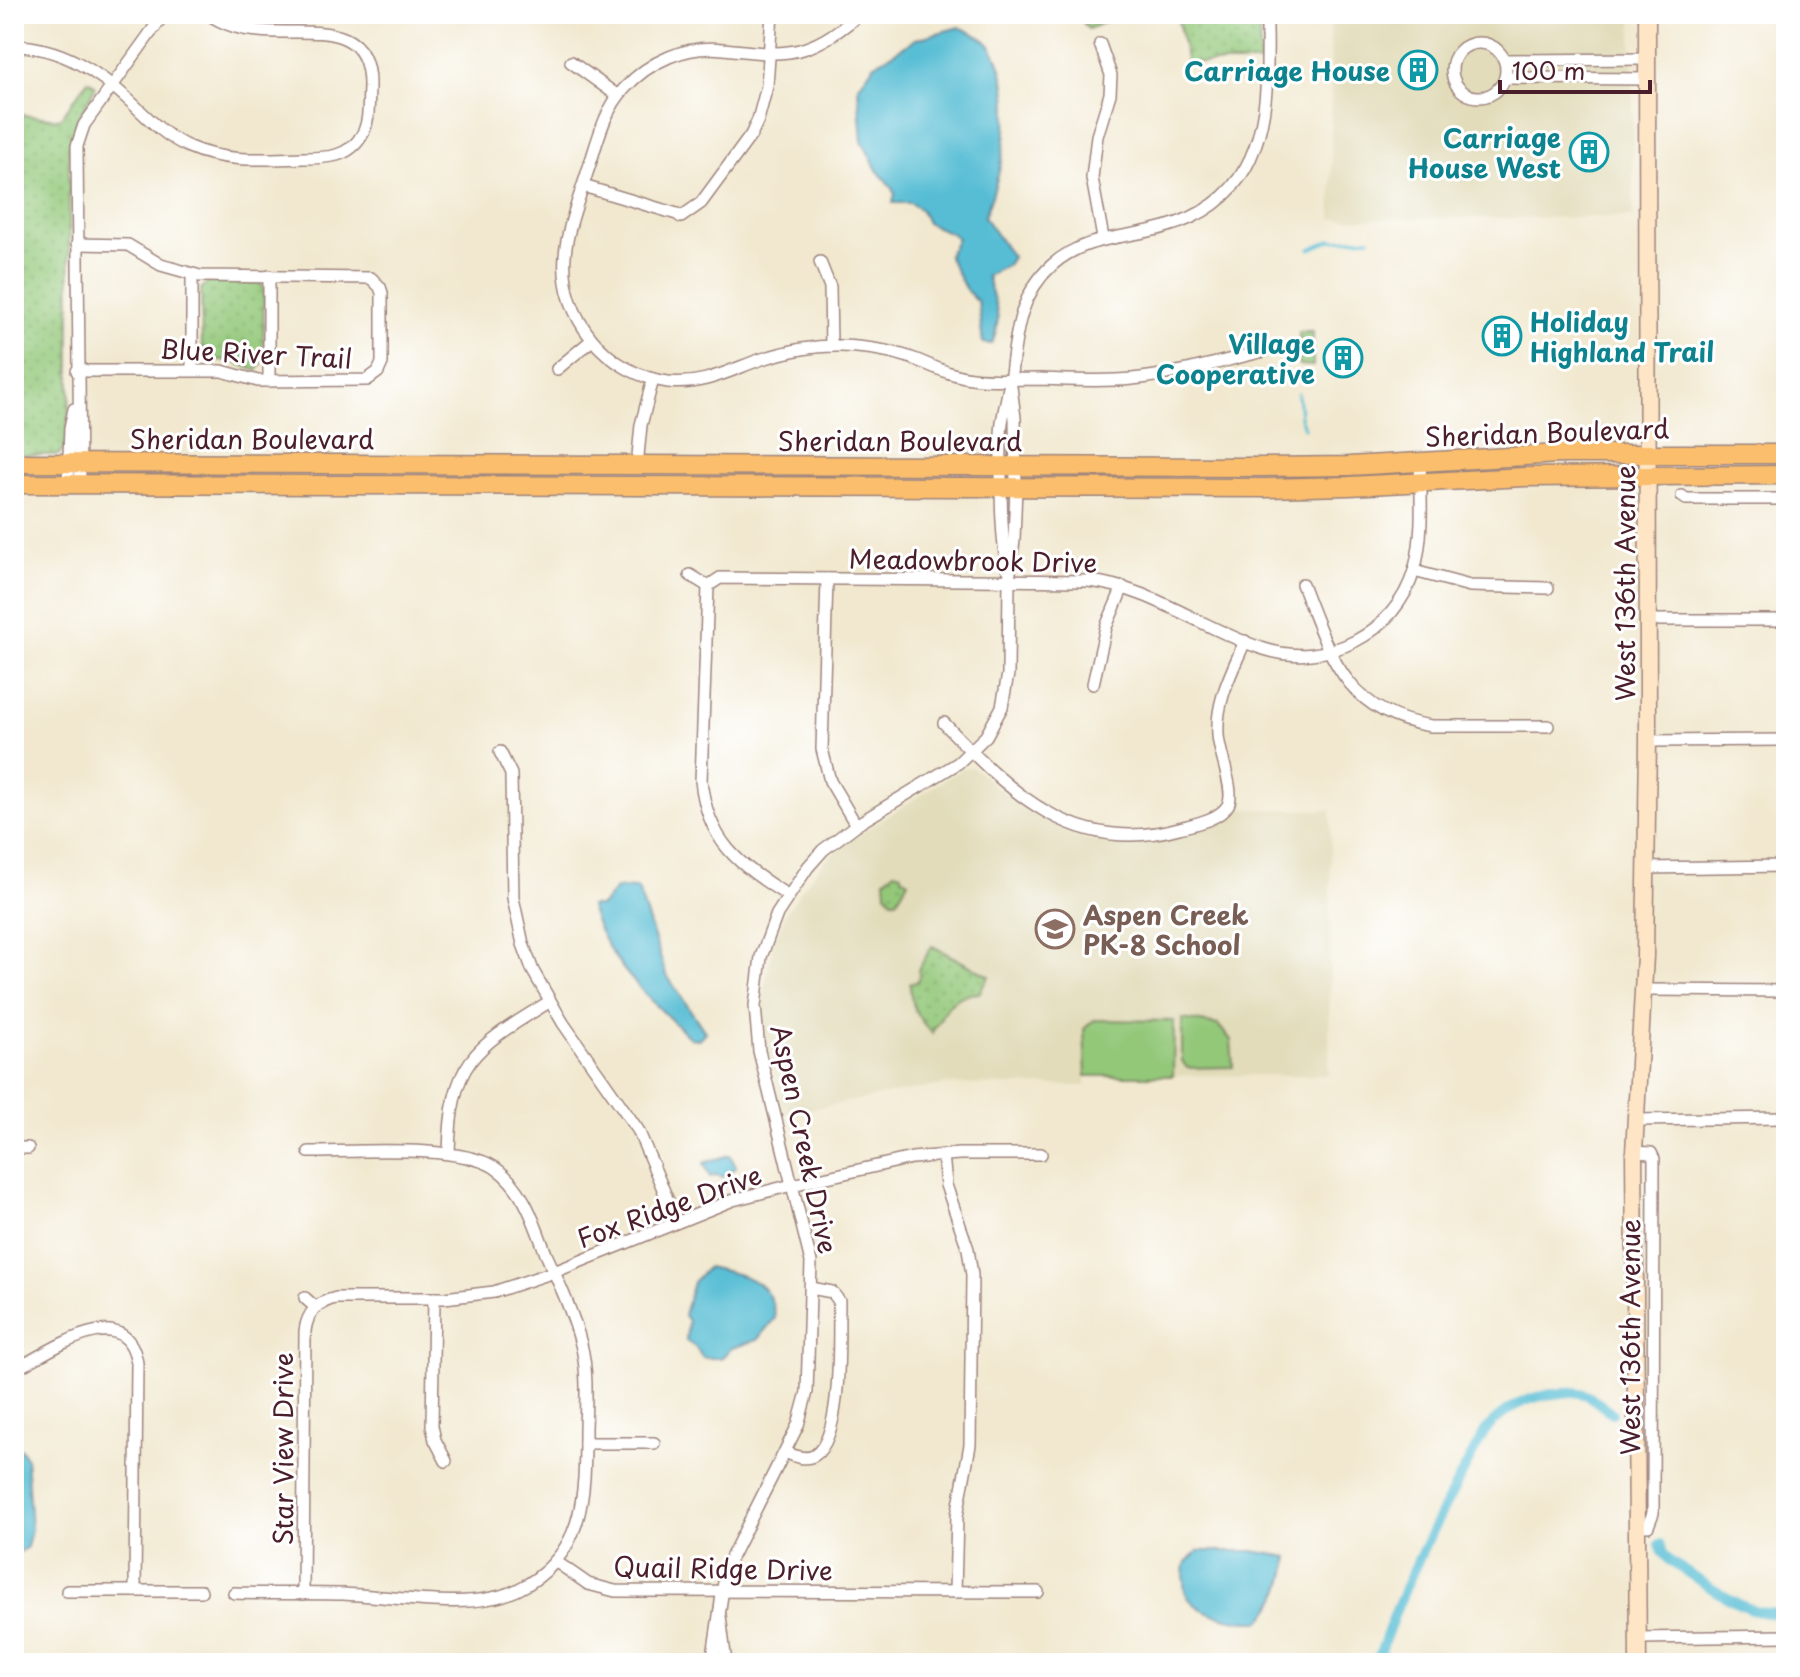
<svg xmlns="http://www.w3.org/2000/svg" width="1800" height="1677" font-family="'Playpen Sans',sans-serif">
  <style>
    .built { fill: #e2dcba }
    .grass { fill: url(#grass-dots); stroke: #6e7452; stroke-width: 2 }
    .garden { fill: url(#garden-furrows); stroke: #6e7452; stroke-width: 2 }
    .pitch { fill: #93c879; stroke: #6e7452; stroke-width: 2 }
    .water { fill: #56bdd4; stroke: #506e80; stroke-width: 2 }
    .lines { fill: none; stroke-linecap: round; stroke-linejoin: round }
    .stream { stroke: #56bdd4; stroke-width: 3 }
    .canal { stroke: #56bdd4; stroke-width: 10 }
    .street-casing { stroke: #9e847d; stroke-width: 14 }
    .secondary-casing { stroke: #9e847d; stroke-width: 19 }
    .primary-casing { stroke: #9e847d; stroke-width: 21 }
    .street { stroke: #fff; stroke-width: 11 }
    .secondary { stroke: #fde5c5; stroke-width: 16 }
    .primary { stroke: #fabe6d; stroke-width: 18 }
    .labels { text-anchor: middle; dominant-baseline: central; stroke-width: 6; stroke-linejoin: round; paint-order: stroke }
    .culture-label { font-size: 26px; font-weight: bold; fill: #0d838f; stroke: #fff; text-anchor: end }
    .street-label { font-size: 26px; fill: #4a1f2b; stroke: #fff }
    .education-label { font-size: 26px; font-weight: bold; fill: #785e54; stroke: #fff; text-anchor: start }
  </style>
  <defs>
    <pattern id="grass-dots" width="8" height="8" patternUnits="userSpaceOnUse" patternTransform="scale(2)"><rect width="8" height="8" fill="#93c879"/><path d="M2 2h.1M6 6h.1" fill="none" stroke="#80ab69" stroke-width="1.8" stroke-linecap="round"/></pattern>
    <pattern id="garden-furrows" width="10" height="10" patternUnits="userSpaceOnUse" patternTransform="scale(2)"><rect width="10" height="10" fill="#93c879"/><path d="M-1 1l2-2M0 10L10 0M9 11l2-2" fill="none" stroke="#80ab69"/></pattern>
  </defs>
  <rect width="100%" height="100%" fill="#fff"/>
  <filter id="ink" filterUnits="userSpaceOnUse"><feTurbulence type="fractalNoise" baseFrequency=".0125" numOctaves="2"/><feDisplacementMap in="SourceGraphic" scale="16" xChannelSelector="R" yChannelSelector="G"/><feConvolveMatrix kernelMatrix="1 2 1 2 8 2 1 2 1" color-interpolation-filters="sRGB"/></filter>
  <filter id="wash" filterUnits="userSpaceOnUse"><feTurbulence type="fractalNoise" baseFrequency=".006" numOctaves="4" result="noise"/><feDisplacementMap in="SourceGraphic" scale="32" xChannelSelector="R" yChannelSelector="G"/><feGaussianBlur stdDeviation="1.8" result="paint"/><feColorMatrix in="noise" values="0 0 0 0 0 0 0 0 0 0 0 0 0 0 0 0 0 1.4 0 .05"/><feComposite in="paint" operator="in"/></filter>
  <g filter="url(#wash)">
    <rect width="100%" height="100%" fill="#f1e8cf"/>
    <g class="built">
      <path d="M1330,14H1632L1633,217L1332,219Z"/>
      <path d="M972,767L1031,814L1075,836L1097,842L1145,843L1180,836L1220,820L1232,809L1331,810L1329,1075L1086,1076V1086L947,1084L782,1114L763,1030V997L774,942L785,915L801,890L823,863L844,844L963,768Z"/>
    </g>
    <g class="grass">
      <path d="M1077,14H1259L1260,63H1187L1177,15L1118,17L1088,29Z"/>
      <path d="M88,80L96,86L76,123L69,144L70,396L65,448L58,455H14V114L60,119Z"/>
      <path d="M208,282H258L264,288L263,362L257,371L231,361L209,359L202,351L201,289Z"/>
      <path d="M895,871L902,873V877L908,881L897,900H892L886,893L885,879Z"/>
      <path d="M932,946L989,976L979,993C949,994 946,1009 932,1033C917,1018 910,1005 910,983L917,982L920,975L918,970Z"/>
    </g>
    <path class="garden" d="M1299,332H1313V366L1299,365Z"/>
    <g class="pitch">
      <path d="M1182,1019L1218,1025L1231,1040L1233,1067L1187,1068L1182,1061Z"/>
      <path d="M1094,1020L1174,1021L1173,1076H1086L1084,1029Z"/>
    </g>
    <g class="water">
      <path d="M959,27C973,33 987,38 994,52C1019,99 1003,171 984,217L1012,257L1007,265L987,276C994,308 1004,310 992,344L983,343L978,302L966,290L948,256L957,238L951,233L927,223L921,210L910,203H893L895,194L890,185L877,170L862,141L858,87L874,65L916,39Z"/>
      <path d="M617,888L638,889L666,974L705,1032L699,1039L690,1038C648,997 607,963 590,906H601Z"/>
      <path d="M730,1155L736,1167L723,1177L716,1175L710,1177L704,1163Z"/>
      <path d="M708,1267C741,1275 772,1278 775,1318L757,1340L732,1348L721,1358H703L695,1347L686,1341L688,1321L684,1315L693,1282Z"/>
      <path d="M14,1447L21,1449L26,1458L31,1529L27,1547L14,1556Z"/>
      <path d="M1198,1551H1252L1289,1557C1285,1582 1279,1601 1261,1621C1238,1622 1193,1615 1185,1591C1183,1582 1184,1573 1185,1564Z"/>
    </g>
    <g class="lines">
      <g class="stream">
        <path d="M1310,249L1331,240L1370,238"/>
        <path d="M1298,394L1300,417L1304,428"/>
      </g>
      <g class="canal">
        <path d="M1660,1544L1663,1553L1671,1562C1701,1580 1751,1622 1786,1612"/>
        <path d="M1377,1663C1404,1579 1443,1509 1485,1431C1507,1406 1529,1396 1561,1393C1570,1392 1578,1391 1586,1395C1595,1399 1604,1408 1612,1413"/>
      </g>
    </g>
  </g>
  <g filter="url(#ink)">
    <g class="lines">
      <g class="street-casing">
        <g id="street">
          <path d="M860,14C842,28 826,42 803,49C776,57 750,51 723,49C686,45 649,61 624,89C603,112 597,144 587,173C579,199 567,228 565,256C560,317 607,374 668,382C703,386 730,370 762,359C787,351 815,345 841,346C866,347 890,350 914,359C933,366 951,376 972,378C994,381 1017,379 1040,379C1070,380 1102,382 1132,379C1177,375 1221,361 1265,351"/>
          <circle cx="1479" cy="70" r="27"/>
          <path d="M1100,44L1111,75L1110,94L1097,136L1092,178L1103,238"/>
          <path d="M14,46C60,46 99,72 132,103C150,120 166,137 189,147C225,163 265,159 303,158C326,158 349,158 362,135C370,121 368,104 369,88C371,16 306,36 259,31C241,30 223,24 208,14"/>
          <path d="M1505,60L1647,59"/>
          <path d="M571,62L618,96"/>
          <path d="M1505,78L1647,79"/>
          <path d="M583,186L677,214L681,217L701,203L751,135L758,120L767,86L772,14"/>
          <path d="M77,244L128,245L161,265L200,276L371,278L380,287L382,293V363L378,372L367,380L258,381L222,371H77"/>
          <path d="M820,262L830,287L831,346"/>
          <path d="M192,275V370"/>
          <path d="M269,276V381"/>
          <path d="M557,369L592,340"/>
          <path d="M637,466L641,425L653,379"/>
          <path d="M68,484L70,428L74,409"/>
          <path d="M80,485L77,146L84,125L164,14"/>
          <path d="M1682,496L1686,499H1786"/>
          <path d="M1007,568C1001,533 1001,501 1001,465C1001,452 1000,437 1002,423C1004,409 1008,395 1010,381C1016,338 1017,297 1052,265C1086,235 1125,239 1165,227C1245,205 1266,144 1267,68C1267,50 1268,32 1266,14"/>
          <path d="M1414,571L1470,586L1548,588"/>
          <path d="M690,575L708,586"/>
          <path d="M827,579L822,749L830,781L856,825"/>
          <path d="M1302,584C1330,655 1345,713 1431,726H1548"/>
          <path d="M708,586L720,578L1088,581C1151,587 1204,630 1264,649C1326,669 1395,634 1414,571C1424,537 1421,497 1420,462"/>
          <path d="M708,586L701,781C708,842 738,864 787,895"/>
          <path d="M1648,620H1786"/>
          <path d="M1093,684L1106,627L1123,587"/>
          <path d="M944,723C1010,793 1076,857 1179,828C1194,824 1219,820 1228,805C1236,791 1218,752 1218,734C1216,700 1232,672 1245,641"/>
          <path d="M1648,741L1786,740"/>
          <path d="M500,752L511,774L513,898L523,944L533,971L563,1023L638,1130L677,1222"/>
          <path d="M1645,868L1786,866"/>
          <path d="M1644,990L1786,991"/>
          <path d="M1635,1120L1786,1118"/>
          <path d="M14,1148H28"/>
          <path d="M1634,1152L1651,1153L1654,1159L1653,1513L1648,1526L1636,1525"/>
          <path d="M449,1153C451,1060 474,1048 549,1002"/>
          <path d="M943,1155L946,1185L968,1249L972,1275L970,1445L957,1516L955,1592"/>
          <path d="M305,1298L315,1307"/>
          <path d="M434,1298L432,1426L435,1440L446,1461"/>
          <path d="M14,1370C48,1353 126,1295 137,1363L135,1591"/>
          <path d="M585,1443H654"/>
          <path d="M785,1452C794,1456 806,1461 815,1455C844,1435 838,1334 839,1301L832,1292L811,1288"/>
          <path d="M1785,1524L1786,1523"/>
          <path d="M555,1561L588,1584L615,1591L1038,1592"/>
          <path d="M67,1591H201"/>
          <path d="M234,1593C271,1594 307,1593 343,1594C394,1596 471,1612 517,1590C586,1556 585,1495 585,1428C586,1400 588,1371 581,1344C573,1313 559,1283 546,1254C534,1222 524,1187 494,1167C458,1144 355,1152 309,1152"/>
          <path d="M303,1594L305,1331C307,1313 318,1302 336,1298H444L494,1292L554,1272L733,1200L792,1185L912,1158L959,1154H1041"/>
          <path d="M720,1616L726,1663"/>
          <path d="M1638,1638L1786,1636"/>
          <path d="M712,1663L726,1568L798,1425L807,1392L811,1262L759,1051L755,1006L761,957L777,914L808,867L823,850L856,825L958,763L986,736L1002,707L1008,674L1009,580L1014,540L1016,487L1015,418L1010,379"/>
        </g>
      </g>
      <g class="secondary-casing">
        <path id="secondary" d="M1638,1663L1634,1152L1645,956L1648,741L1647,14"/>
      </g>
      <g class="primary-casing">
        <g id="primary">
          <path d="M14,463L1264,467L1349,466L1560,454H1786"/>
          <path d="M14,484L1266,488L1349,486L1525,477L1786,475"/>
        </g>
      </g>
      <use href="#street" class="street"/>
      <use href="#secondary" class="secondary"/>
      <use href="#primary" class="primary"/>
    </g>
  </g>
  <defs>
    <g id="building-ring" transform="scale(2)"><circle r="9.5" fill="#fff" stroke="#0f9aa8" stroke-width="1.5"/><path d="M-4-6H4V6H1V3H-1V6H-4ZM-2.5-4.3h1.7v1.8h-1.7ZM.8-4.3h1.7v1.8H.8ZM-2.5-1h1.7V.8h-1.7ZM.8-1h1.7V.8H.8Z" fill="#0f9aa8"/></g>
    <g id="school-ring" transform="scale(2)"><circle r="9.5" fill="#fff" stroke="#8d6e63" stroke-width="1.5"/><path d="M0-5L7-2L0 1L-7-2ZM-4 1L0 2.5L4 1V4Q0 6-4 4Z" fill="#8d6e63"/></g>
  </defs>
  <g fill-rule="evenodd">
    <use href="#building-ring" x="1418" y="70"/>
    <use href="#building-ring" x="1589" y="152"/>
    <use href="#building-ring" x="1502" y="336"/>
    <use href="#building-ring" x="1343" y="358"/>
    <use href="#school-ring" x="1055" y="929"/>
  </g>
  <g class="labels">
    <g class="culture-label">
      <text x="1390" y="70">Carriage House</text>
      <text x="1561" y="137">Carriage<tspan x="1561" dy="30">House West</tspan></text>
      <text x="1530" y="321" text-anchor="start">Holiday<tspan x="1530" dy="30">Highland Trail</tspan></text>
      <text x="1315" y="343">Village<tspan x="1315" dy="30">Cooperative</tspan></text>
    </g>
    <g class="street-label">
      <text transform="translate(256 353) rotate(3)">Blue River Trail</text>
      <text transform="translate(1547 432) rotate(-2)">Sheridan Boulevard</text>
      <text x="252" y="438">Sheridan Boulevard</text>
      <text x="900" y="440">Sheridan Boulevard</text>
      <text transform="translate(973 560) rotate(1)">Meadowbrook Drive</text>
      <text transform="translate(1624 583) rotate(-90)">West 136th Avenue</text>
      <text transform="translate(805 1139) rotate(78)">Aspen Creek Drive</text>
      <text transform="translate(669 1206) rotate(-20)">Fox Ridge Drive</text>
      <text transform="translate(1629 1337) rotate(-90)">West 136th Avenue</text>
      <text transform="translate(282 1449) rotate(-90)">Star View Drive</text>
      <text transform="translate(723 1568) rotate(1)">Quail Ridge Drive</text>
    </g>
    <g class="education-label">
      <text x="1083" y="914">Aspen Creek<tspan x="1083" dy="30">PK-8 School</tspan></text>
    </g>
  </g>
  <rect width="1800" height="1677" fill="none" stroke="#fff" stroke-width="48"/>
  <path d="M1500 80v12h150v-12" fill="none" stroke="#4a1f2b" stroke-width="4"/>
  <text x="1512" y="80" font-size="24" fill="#4a1f2b" stroke="#ffffff" stroke-width="6" paint-order="stroke">100 m</text>
</svg>
